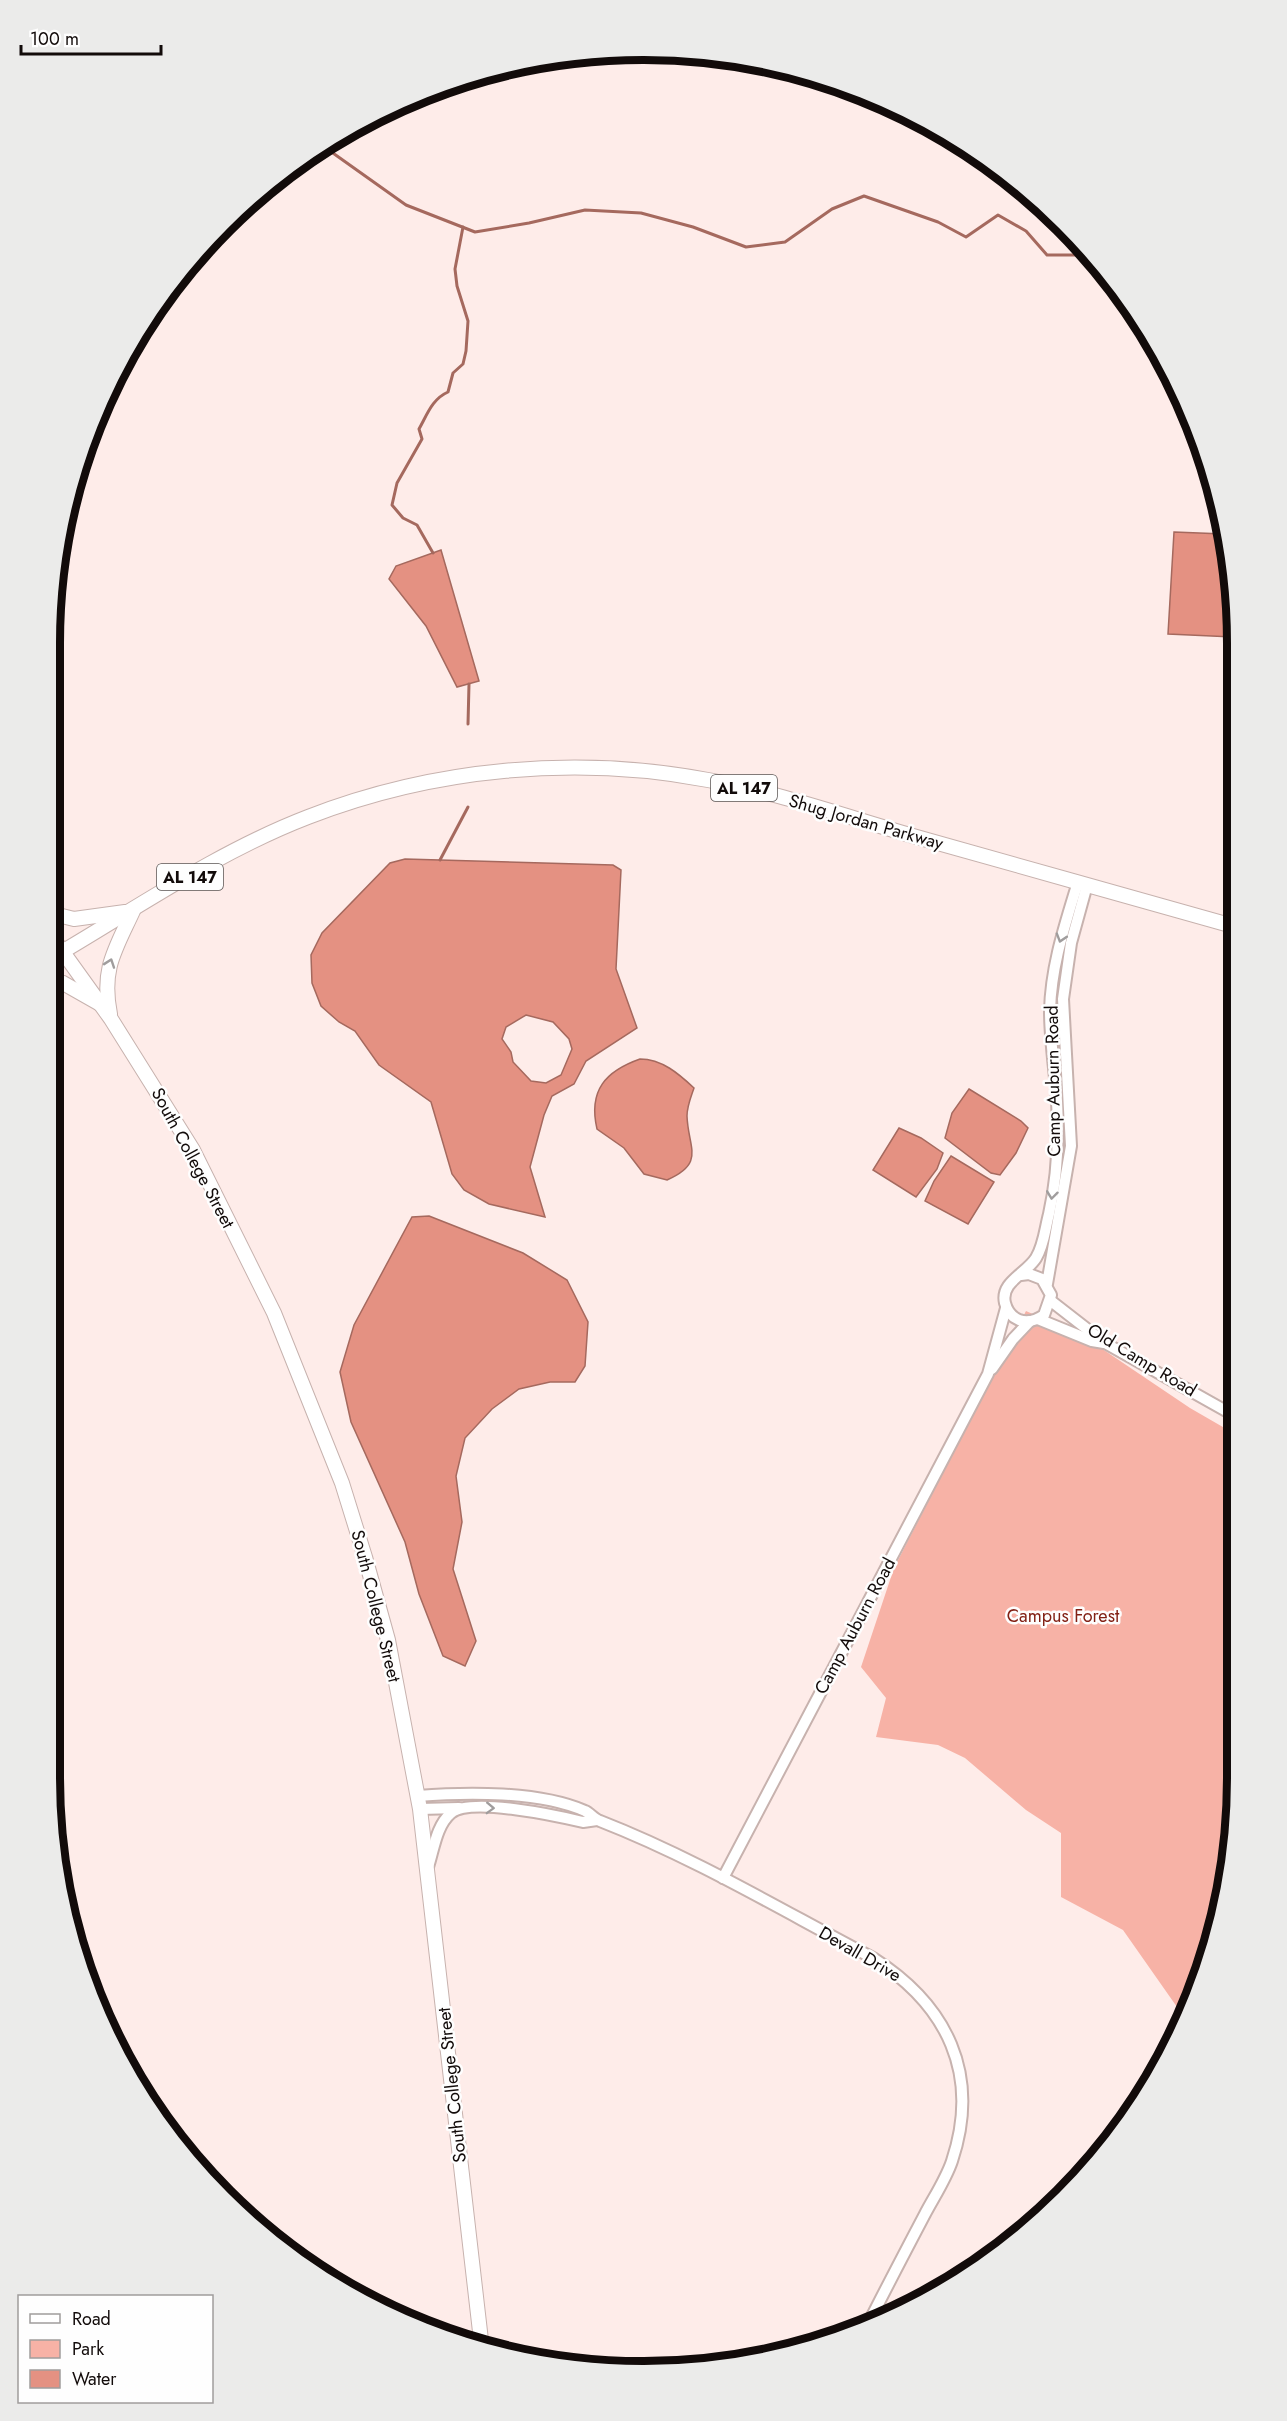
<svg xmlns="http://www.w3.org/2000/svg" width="1287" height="2421" font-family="Jost,sans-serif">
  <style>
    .green { fill: #f7b2a6 }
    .water { fill: #e49182; stroke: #a5695e; stroke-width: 1.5; fill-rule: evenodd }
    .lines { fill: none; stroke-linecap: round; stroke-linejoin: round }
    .stream { stroke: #a5695e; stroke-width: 3 }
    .minor-casing { stroke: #c7b2ae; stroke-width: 14 }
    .major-casing { stroke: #c7b2ae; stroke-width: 16 }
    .minor { stroke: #fff; stroke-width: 10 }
    .major { stroke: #fff; stroke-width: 14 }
    .oneway { stroke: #a09d9d }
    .labels { text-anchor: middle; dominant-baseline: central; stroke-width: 5; stroke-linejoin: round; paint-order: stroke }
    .shield { fill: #fefefe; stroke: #595453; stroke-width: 1.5 }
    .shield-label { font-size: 16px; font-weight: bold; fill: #120b0a }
    .street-label { font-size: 18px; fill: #120b0a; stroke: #fefefe }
    .park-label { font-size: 18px; fill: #822115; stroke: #fefefe }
    .rim { fill: none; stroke: #120b0a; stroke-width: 8 }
  </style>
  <rect width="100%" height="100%" fill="#feece9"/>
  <path class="green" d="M1026,1311L1086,1338L1190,1408L1235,1434L1236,1816L1217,1932L1180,2029L1177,2007L1123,1930L1061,1897V1833L1026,1810L965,1758L938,1745L876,1737L886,1698L861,1667L894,1568Z"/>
  <g class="water">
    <path d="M1174,532L1224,534L1232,566L1233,637L1168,634Z"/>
    <path d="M441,550L479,681L457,687L426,626L389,579L396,566Z"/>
    <path d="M405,859L613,865L621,870L616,969L637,1028L586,1061L574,1084L552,1096L544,1115L530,1167L545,1217L489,1204L464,1190L452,1174L431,1102L379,1065L355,1031L339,1022L321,1006L312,983L311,955L322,933L390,863ZM526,1015L553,1022L569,1039L572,1049L561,1075L546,1083L531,1081L513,1062L511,1052L502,1039L506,1027Z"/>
    <path d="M640,1059C662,1059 679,1074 694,1088C691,1097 687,1106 687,1116C688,1148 706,1163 667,1180L644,1174L624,1148L597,1129C588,1090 606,1071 640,1059Z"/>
    <path d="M969,1089L1021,1121L1028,1128L1016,1153L1000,1175L991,1173L945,1138L952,1113Z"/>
    <path d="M899,1128L921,1138L943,1153L937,1169L916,1197L873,1170Z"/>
    <path d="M951,1156L994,1182L968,1224L925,1201L934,1181Z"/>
    <path d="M429,1216L523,1253L567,1280L588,1322L585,1366L575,1382H550L519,1389L492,1409L465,1438L456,1476L462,1522L453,1569L476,1641L465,1666L443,1656L419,1594L405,1542L351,1422L340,1372L354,1325L412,1217Z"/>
  </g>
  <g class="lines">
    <g class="stream">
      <path d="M323,146L406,205L475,232L529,223L585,210L641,213L693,227L746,247L785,242L832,209L864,196L938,222L966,237L998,215L1026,231L1047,255H1090"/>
      <path d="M433,553L417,525L403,518L392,505L397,483L422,439L419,429C427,415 432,399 448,392L453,373L463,364L466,351L468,321L457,286L455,269L463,227"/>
      <path d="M468,724L469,684"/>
      <path d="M440,860L468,807"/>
    </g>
    <g class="minor-casing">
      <g id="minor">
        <path d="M1021,1275L1029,1274L1042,1279L1051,1295L1044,1315C1037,1320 1028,1323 1019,1320C1012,1317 1007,1311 1005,1303C1000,1282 1026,1274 1036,1258C1044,1245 1045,1229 1049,1214C1057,1179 1059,1138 1057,1101C1055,1071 1050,1041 1050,1011C1051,966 1065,925 1078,882"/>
        <path d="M1047,1284L1071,1146L1063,999L1071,943L1087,885"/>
        <path d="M1051,1301L1105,1343L1235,1416"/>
        <path d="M1038,1319L1092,1341L1104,1343"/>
        <path d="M992,1369L1013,1339L1030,1321"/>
        <path d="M418,1796C467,1792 539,1791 585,1811C590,1813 594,1819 600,1821C695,1858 783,1911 873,1958C947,2005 981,2074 952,2161C946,2179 934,2197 925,2214C905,2252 885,2290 866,2328"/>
        <path d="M420,1809L459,1808"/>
        <path d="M428,1867C434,1849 436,1826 451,1813C471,1797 558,1816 583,1822L597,1820"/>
        <path d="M723,1878L988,1374L1006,1308"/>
      </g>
    </g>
    <g class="major-casing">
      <g id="major">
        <path d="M50,913L74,919L125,912"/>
        <path d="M50,934L111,1019L193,1150L274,1313L342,1483L365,1557L388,1640L420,1809L482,2349"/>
        <path d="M50,959C134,910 217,852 308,817C434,768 576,755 708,780C780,793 850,818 920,838C1024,867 1129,897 1233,926"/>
        <path d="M50,981L63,983L100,1004"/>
        <path d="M110,1014C101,969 115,950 133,911"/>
      </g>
    </g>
    <use href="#minor" class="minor"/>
    <use href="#major" class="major"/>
  </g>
  <defs><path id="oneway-chevron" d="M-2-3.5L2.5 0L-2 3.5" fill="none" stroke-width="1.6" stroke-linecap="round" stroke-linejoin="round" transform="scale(1.5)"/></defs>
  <g class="oneway">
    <use href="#oneway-chevron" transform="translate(1061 938) rotate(107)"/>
    <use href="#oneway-chevron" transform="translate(110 963) rotate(-71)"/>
    <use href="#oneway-chevron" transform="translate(1052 1195) rotate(97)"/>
    <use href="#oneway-chevron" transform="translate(490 1808) rotate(2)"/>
  </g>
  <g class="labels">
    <g class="shield">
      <rect x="711" y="775" width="66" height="26" rx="4.5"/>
      <rect x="157" y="864" width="66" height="26" rx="4.5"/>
    </g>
    <g class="shield-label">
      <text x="744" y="788">AL 147</text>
      <text x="190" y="877">AL 147</text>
    </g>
    <g class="street-label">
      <text transform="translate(866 822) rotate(16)">Shug Jordan Parkway</text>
      <text transform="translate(1053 1081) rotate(-91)">Camp Auburn Road</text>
      <text transform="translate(193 1158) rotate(62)">South College Street</text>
      <text transform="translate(1142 1360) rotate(31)">Old Camp Road</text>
      <text transform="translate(376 1606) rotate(76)">South College Street</text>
      <text transform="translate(855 1626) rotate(-62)">Camp Auburn Road</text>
      <text transform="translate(860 1954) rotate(30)">Devall Drive</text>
      <text transform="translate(452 2085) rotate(-96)">South College Street</text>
    </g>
    <g class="park-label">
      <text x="1063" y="1616">Campus Forest</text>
    </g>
  </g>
  <path d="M0 0H1287V2421H0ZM643 60H644A583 583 0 0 1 1227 643V1778A583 583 0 0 1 644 2361H643A583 583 0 0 1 60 1778V643A583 583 0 0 1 643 60Z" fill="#ebebea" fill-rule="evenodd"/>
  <path class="rim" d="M643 60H644A583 583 0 0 1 1227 643V1778A583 583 0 0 1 644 2361H643A583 583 0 0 1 60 1778V643A583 583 0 0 1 643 60Z"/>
  <rect x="18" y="2295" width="195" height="108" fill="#fefefe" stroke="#a09d9c" stroke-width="1.5"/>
  <rect x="30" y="2314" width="30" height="9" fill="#ffffff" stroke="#a09d9c" stroke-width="1.5"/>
  <text x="72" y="2325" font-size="18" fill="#120b0a">Road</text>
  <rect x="30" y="2340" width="30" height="18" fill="#f7b2a6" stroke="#a09d9c" stroke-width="1.5"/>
  <text x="72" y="2355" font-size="18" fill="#120b0a">Park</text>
  <rect x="30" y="2370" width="30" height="18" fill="#e49182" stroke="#a09d9c" stroke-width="1.5"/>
  <text x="72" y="2385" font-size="18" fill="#120b0a">Water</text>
  <path d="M21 45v9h140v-9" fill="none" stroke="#120b0a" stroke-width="3"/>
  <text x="30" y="45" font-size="18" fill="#120b0a" stroke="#fefefe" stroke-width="4.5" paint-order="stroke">100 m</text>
</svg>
